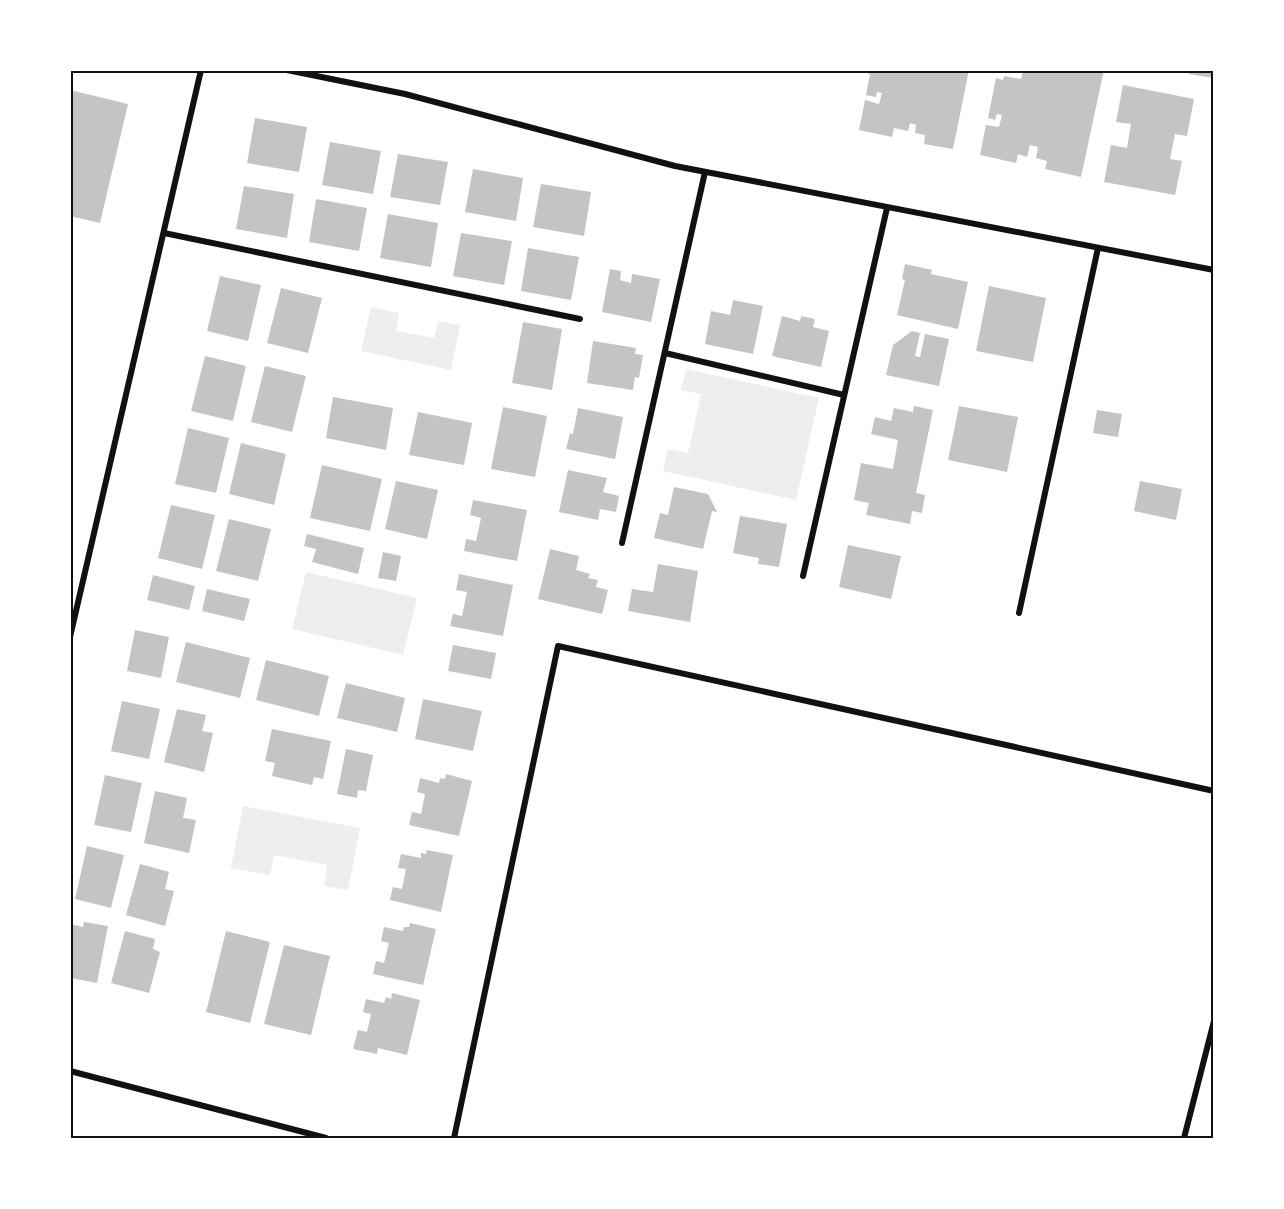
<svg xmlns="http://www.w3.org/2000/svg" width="1284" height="1209" font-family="Manrope,sans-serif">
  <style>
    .green { fill: #eee }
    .building { fill: #c4c4c4 }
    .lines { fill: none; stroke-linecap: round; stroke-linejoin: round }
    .minor { stroke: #111; stroke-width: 6 }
    .neatline { fill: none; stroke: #111; stroke-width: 2 }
  </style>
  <rect width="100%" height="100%" fill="#fff"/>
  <g class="green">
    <path d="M371,307L399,313L396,331L434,338L438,321L460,325L451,370L361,351Z"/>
    <path d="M686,369L819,398L796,500L663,471L668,449L688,453L701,394L681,390Z"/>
    <path d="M306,572L417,598L403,655L292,629Z"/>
    <path d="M243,806L360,828L348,890L324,886L327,865L274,855L270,875L231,868Z"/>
  </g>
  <g class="building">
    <path d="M868,70H969L953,149L924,144L925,135L915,133L916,125L910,123L908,131L894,128L892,137L859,130L865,100L879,104L882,93L877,92L876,97L866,95L870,74L867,73Z"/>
    <path d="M1023,70H1104L1081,177L1045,169L1047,161L1036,158L1038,147L1030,145L1027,157L1018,154L1016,163L980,155L986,125L999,127L1002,115L997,114L995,120L988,118L996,78L1003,80L1004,76L1021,79Z"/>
    <path d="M1190,70H1214L1213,78L1189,74Z"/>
    <path d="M1123,85L1194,99L1187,136L1175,134L1170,159L1182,161L1175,195L1104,182L1111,145L1127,148L1131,124L1116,122Z"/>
    <path d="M70,90L128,104L100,223L70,216Z"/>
    <path d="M255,118L307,127L299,172L247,163Z"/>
    <path d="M330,142L381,151L373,194L322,185Z"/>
    <path d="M398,154L448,162L440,205L390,197Z"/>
    <path d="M473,169L523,178L516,221L465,212Z"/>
    <path d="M541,184L591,192L584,236L533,227Z"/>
    <path d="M244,186L294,194L287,238L236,229Z"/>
    <path d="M316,199L367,208L359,251L309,242Z"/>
    <path d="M388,214L438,223L431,267L380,258Z"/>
    <path d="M461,233L512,241L504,285L453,276Z"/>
    <path d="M528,248L579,257L571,300L521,291Z"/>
    <path d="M905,264L932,270L931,274L968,282L958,329L897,315L905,280L902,279Z"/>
    <path d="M610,269L621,271L620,280L631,283L632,274L660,279L651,322L602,312Z"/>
    <path d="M220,276L261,285L248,341L207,331Z"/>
    <path d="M989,286L1046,298L1033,362L976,351Z"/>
    <path d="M281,288L322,298L308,353L267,343Z"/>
    <path d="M733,300L763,306L753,354L705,344L711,311L730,315Z"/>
    <path d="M782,316L800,321L801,316L815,319L813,327L829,331L821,367L772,356Z"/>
    <path d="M523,322L562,329L552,390L512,383Z"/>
    <path d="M912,331L920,333L915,356L920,357L925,334L949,339L939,386L886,375L893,345Z"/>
    <path d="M593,341L636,348L635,354L643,355L639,378L635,377L633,390L587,383Z"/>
    <path d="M205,356L246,366L233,421L191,411Z"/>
    <path d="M265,366L306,376L292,432L251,422Z"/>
    <path d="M333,397L393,408L386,450L326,438Z"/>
    <path d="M914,406L933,410L916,493L925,495L922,513L912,511L910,524L866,515L869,503L854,500L861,463L893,469L898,440L871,434L875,417L891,421L894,408L913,412Z"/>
    <path d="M959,406L1018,417L1007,472L948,460Z"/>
    <path d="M503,407L547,416L535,477L491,469Z"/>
    <path d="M578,408L623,417L615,459L566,449L570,433L573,434Z"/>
    <path d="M1097,410L1122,414L1118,437L1093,433Z"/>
    <path d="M418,412L472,423L464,465L409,455Z"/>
    <path d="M188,428L229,438L216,493L175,484Z"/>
    <path d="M241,443L286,454L274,505L229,494Z"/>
    <path d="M322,465L382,479L370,531L310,518Z"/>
    <path d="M568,470L607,478L603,492L619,496L616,512L600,509L598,520L559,512Z"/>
    <path d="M396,481L438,490L427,539L385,529Z"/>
    <path d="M1140,481L1182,489L1176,520L1134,511Z"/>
    <path d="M674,487L708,494L717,512L712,511L703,549L654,538L660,513L668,515Z"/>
    <path d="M473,500L527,510L517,561L464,551L466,539L476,541L481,518L470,515Z"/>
    <path d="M171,505L215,515L202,569L158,558Z"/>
    <path d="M740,516L787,524L779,567L758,564L759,558L733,553Z"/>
    <path d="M229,519L271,529L258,581L216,571Z"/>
    <path d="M307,534L364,548L358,574L312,562L316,549L304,546Z"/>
    <path d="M848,545L901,556L891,599L839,587Z"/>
    <path d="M550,549L579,556L576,570L590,574L588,578L598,580L596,587L608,590L602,614L538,599Z"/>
    <path d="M383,552L401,556L396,581L378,578Z"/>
    <path d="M658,564L698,571L690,622L628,611L632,589L653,592Z"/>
    <path d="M459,574L513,585L503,636L450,626L453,614L462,616L467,592L456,590Z"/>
    <path d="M153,575L195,586L189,610L147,600Z"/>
    <path d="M207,589L250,599L244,621L202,611Z"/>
    <path d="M135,630L169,637L161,678L127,671Z"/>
    <path d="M186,642L250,658L240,698L176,682Z"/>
    <path d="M453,645L496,653L491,679L448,671Z"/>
    <path d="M266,660L329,676L319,716L256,700Z"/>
    <path d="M346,683L405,698L397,732L337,718Z"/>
    <path d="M423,699L482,711L473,751L415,739Z"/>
    <path d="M122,701L160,709L149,759L111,751Z"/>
    <path d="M177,709L206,715L202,731L213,733L204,772L164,762Z"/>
    <path d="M272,729L331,741L323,779L314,777L312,785L272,776L275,763L265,761Z"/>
    <path d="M346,749L373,755L366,791L358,790L357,798L337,794Z"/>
    <path d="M446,774L472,781L459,836L409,825L412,812L421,814L425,794L417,792L420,778L439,783L440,778L445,779Z"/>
    <path d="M105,775L142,783L131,832L94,825Z"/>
    <path d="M155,791L187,798L183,818L196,820L189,853L144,843Z"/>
    <path d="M87,846L124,855L111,908L75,899Z"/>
    <path d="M427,850L453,855L441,912L390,900L393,887L402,889L406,869L398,868L401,854L421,858V853L426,854Z"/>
    <path d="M140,864L169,872L165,889L174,891L165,926L126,915Z"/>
    <path d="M84,922L108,926L97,983L70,978V924L83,927Z"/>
    <path d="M410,923L436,929L423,985L373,974L376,961L384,963L389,943L381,941L384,927L403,931L404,927H409Z"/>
    <path d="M125,931L155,939L153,949L160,952L149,993L111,983Z"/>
    <path d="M226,931L270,942L250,1023L206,1012Z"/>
    <path d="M284,945L330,956L311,1035L264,1024Z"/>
    <path d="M392,993L420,1000L407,1055L378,1048L377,1054L353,1049L358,1030L367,1032L371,1014L363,1012L366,999L384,1003L386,997L391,999Z"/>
  </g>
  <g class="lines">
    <g class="minor">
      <path d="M287,70L405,94L675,166L1214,270"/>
      <path d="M164,233L580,319"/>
      <path d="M665,353L844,395"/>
      <path d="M622,543L705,172"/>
      <path d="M803,576L887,208"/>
      <path d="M1019,613L1098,248"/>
      <path d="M70,637L201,70"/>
      <path d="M70,1071L326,1138"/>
      <path d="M454,1138L558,646L1214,791"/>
      <path d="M1184,1138L1214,1021"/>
    </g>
  </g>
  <rect width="1284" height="1209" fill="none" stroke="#ffffff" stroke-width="144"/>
  <rect x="72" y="72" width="1140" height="1065" class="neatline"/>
</svg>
